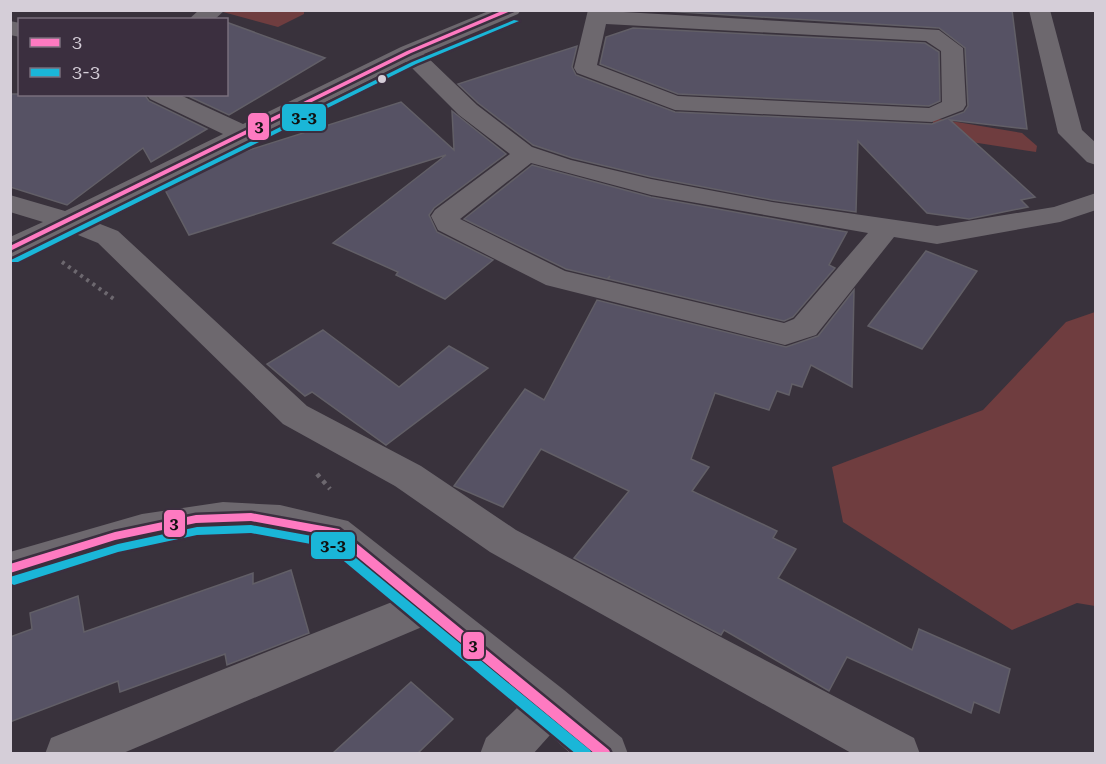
<svg xmlns="http://www.w3.org/2000/svg" width="1106" height="764" font-family="'Roboto Serif',serif">
  <style>
    .green { fill: #6f3d3f }
    .building { fill: #565264; stroke: #625f67; stroke-width: 1.5 }
    .lines { fill: none; stroke-linecap: round; stroke-linejoin: round }
    .path-far1 { stroke: #6d686f; stroke-width: 4; stroke-dasharray: 3 4.5; stroke-linecap: butt }
    .path { stroke: #6d686f; stroke-width: 4.5; stroke-dasharray: 4 5; stroke-linecap: butt }
    .minor { fill: #6d686e; fill-rule: evenodd }
    .bus-1-casing { stroke: #3b2f3f; stroke-width: 5 }
    .bus-2-casing { stroke: #3b2f3f; stroke-width: 5 }
    .bus-1 { fill: #fe7ac1; fill-rule: evenodd }
    .bus-2 { fill: #1ab6d8; fill-rule: evenodd }
    .bus-dot { fill: #d5ced8; stroke: #3b2f3f; stroke-width: 2 }
    .line-badge { stroke: #3b2f3f; stroke-width: 2 }
    .pale-badge-label { font-size: 16px; text-anchor: middle; font-weight: bold; fill: #111 }
  </style>
  <rect width="100%" height="100%" fill="#39323c"/>
  <g class="green">
    <path d="M228,10H304V14L278,27L223,12Z"/>
    <path d="M933,118L1022,133L1037,146L1036,152L933,136Z"/>
    <path d="M1095,312V606L1077,603L1012,630L843,522L832,467L983,410L1066,322Z"/>
  </g>
  <g class="building">
    <path d="M648,10H1012L1027,129L950,120L1035,197L1021,200L1028,207L969,219L927,213L858,141L856,212L772,200L651,177L572,158L533,145L478,103L458,84L577,46L572,67L576,75L675,112L932,124L964,112L968,106L965,48L939,28Z"/>
    <path d="M226,22L325,58L229,115L184,94H226Z"/>
    <path d="M633,28L925,43L939,52L940,101L929,106L678,94L600,64L606,37Z"/>
    <path d="M10,94H144L149,101L207,129L151,162L143,148L67,205L10,187Z"/>
    <path d="M401,102L454,150L452,111L506,154L434,208L429,215L437,232L493,260L445,299L396,275L398,272L333,243L446,155L189,235L163,186L211,162Z"/>
    <path d="M532,165L651,197L847,232L829,265L835,268L793,317L784,321L608,279L610,276L607,279L566,269L464,219Z"/>
    <path d="M926,251L977,271L922,349L868,326Z"/>
    <path d="M854,290L852,387L811,365L802,387L792,384L789,395L777,391L769,410L715,393L691,459L709,467L692,491L777,531L773,538L796,549L778,578L912,650L919,629L1010,669L999,713L974,702L971,713L847,657L829,691L724,630L721,635L574,558L629,491L541,449L503,507L454,486L525,389L544,400L597,300L786,347L818,336Z"/>
    <path d="M323,330L399,387L449,346L488,368L386,445L312,392L305,396L267,364Z"/>
    <path d="M291,570L309,633L227,665L225,654L120,692L118,681L10,722V637L32,629L30,613L78,596L84,632L253,573V584Z"/>
    <path d="M411,682L453,719L418,753H333Z"/>
  </g>
  <g class="lines">
    <path class="path-far1" d="M62,262L114,299"/>
    <path class="path" d="M317,474L330,489"/>
    <g class="minor">
      <path d="M199,10H225L214,20H188Z"/>
      <path d="M491,10H521L518,14L424,54L477,105L532,147L571,160L651,179L772,202L937,226L1054,207L1096,193V210L1060,222L937,244L894,237L816,335L785,345L546,285L438,230L431,216L435,210L510,154L459,115L406,62L90,220L118,231L307,406L421,466L516,530L914,738L920,754H853L490,552L395,486L283,424L98,243L68,231L10,258V237L43,222L10,212V195L65,211L223,134L150,99L146,94H178L243,124L401,47ZM531,163L651,195L868,233L794,319L784,323L565,271L460,219Z"/>
      <path d="M588,10L939,30L963,48L966,105L963,110L932,122L675,110L577,73L574,68ZM606,24L926,41L941,51L942,102L929,108L678,96L597,65Z"/>
      <path d="M1029,10H1050L1082,130L1096,143V165L1087,162L1058,133Z"/>
      <path d="M10,21L20,23V37L10,35Z"/>
      <path d="M223,502L280,505L348,521L564,690L622,738L628,754H571L550,735L533,754H480L486,738L517,708L422,627L121,754H45L51,738L392,602L324,545L251,532L196,535L142,545L10,585V552L142,514Z"/>
    </g>
    <g class="bus-1-casing">
      <g id="bus-1">
        <path d="M504,10H513L411,53L10,251V246L407,51Z"/>
        <path d="M251,513L339,529L609,750L611,754H595L332,536L251,521L196,523L115,540L10,573V564L115,532L196,515Z"/>
      </g>
    </g>
    <g class="bus-2-casing">
      <g id="bus-2">
        <path d="M514,20L519,21L416,64L18,262H12L11,260L412,62Z"/>
        <path d="M251,525L334,540L590,750L592,754H576L327,547L251,533L197,535L118,552L14,585L10,583V577L118,544L197,527Z"/>
      </g>
    </g>
    <use href="#bus-1" class="bus-1"/>
    <use href="#bus-2" class="bus-2"/>
  </g>
  <circle class="bus-dot" cx="382" cy="79" r="5"/>
  <g class="line-badge">
    <rect x="281" y="103" width="46" height="29" rx="6" fill="#1ab6d8"/>
    <rect x="247" y="112" width="23" height="29" rx="6" fill="#fe7ac1"/>
    <rect x="163" y="509" width="23" height="29" rx="6" fill="#fe7ac1"/>
    <rect x="310" y="531" width="46" height="29" rx="6" fill="#1ab6d8"/>
    <rect x="462" y="631" width="23" height="29" rx="6" fill="#fe7ac1"/>
  </g>
  <g class="pale-badge-label">
    <text x="304" y="123">3-3</text>
    <text x="259" y="132">3</text>
    <text x="174" y="529">3</text>
    <text x="333" y="551">3-3</text>
    <text x="473" y="651">3</text>
  </g>
  <rect width="1106" height="764" fill="none" stroke="#d5ced8" stroke-width="24"/>
  <rect x="18" y="18" width="210" height="78" fill="#3b2f3f" stroke="#796f7c" stroke-width="1.5"/>
  <rect x="30" y="38" width="30" height="9" fill="#fe7ac1" stroke="#796f7c" stroke-width="1.5"/>
  <text x="72" y="48" font-size="18" fill="#d5ced8">3</text>
  <rect x="30" y="68" width="30" height="9" fill="#1ab6d8" stroke="#796f7c" stroke-width="1.5"/>
  <text x="72" y="78" font-size="18" fill="#d5ced8">3-3</text>
</svg>
